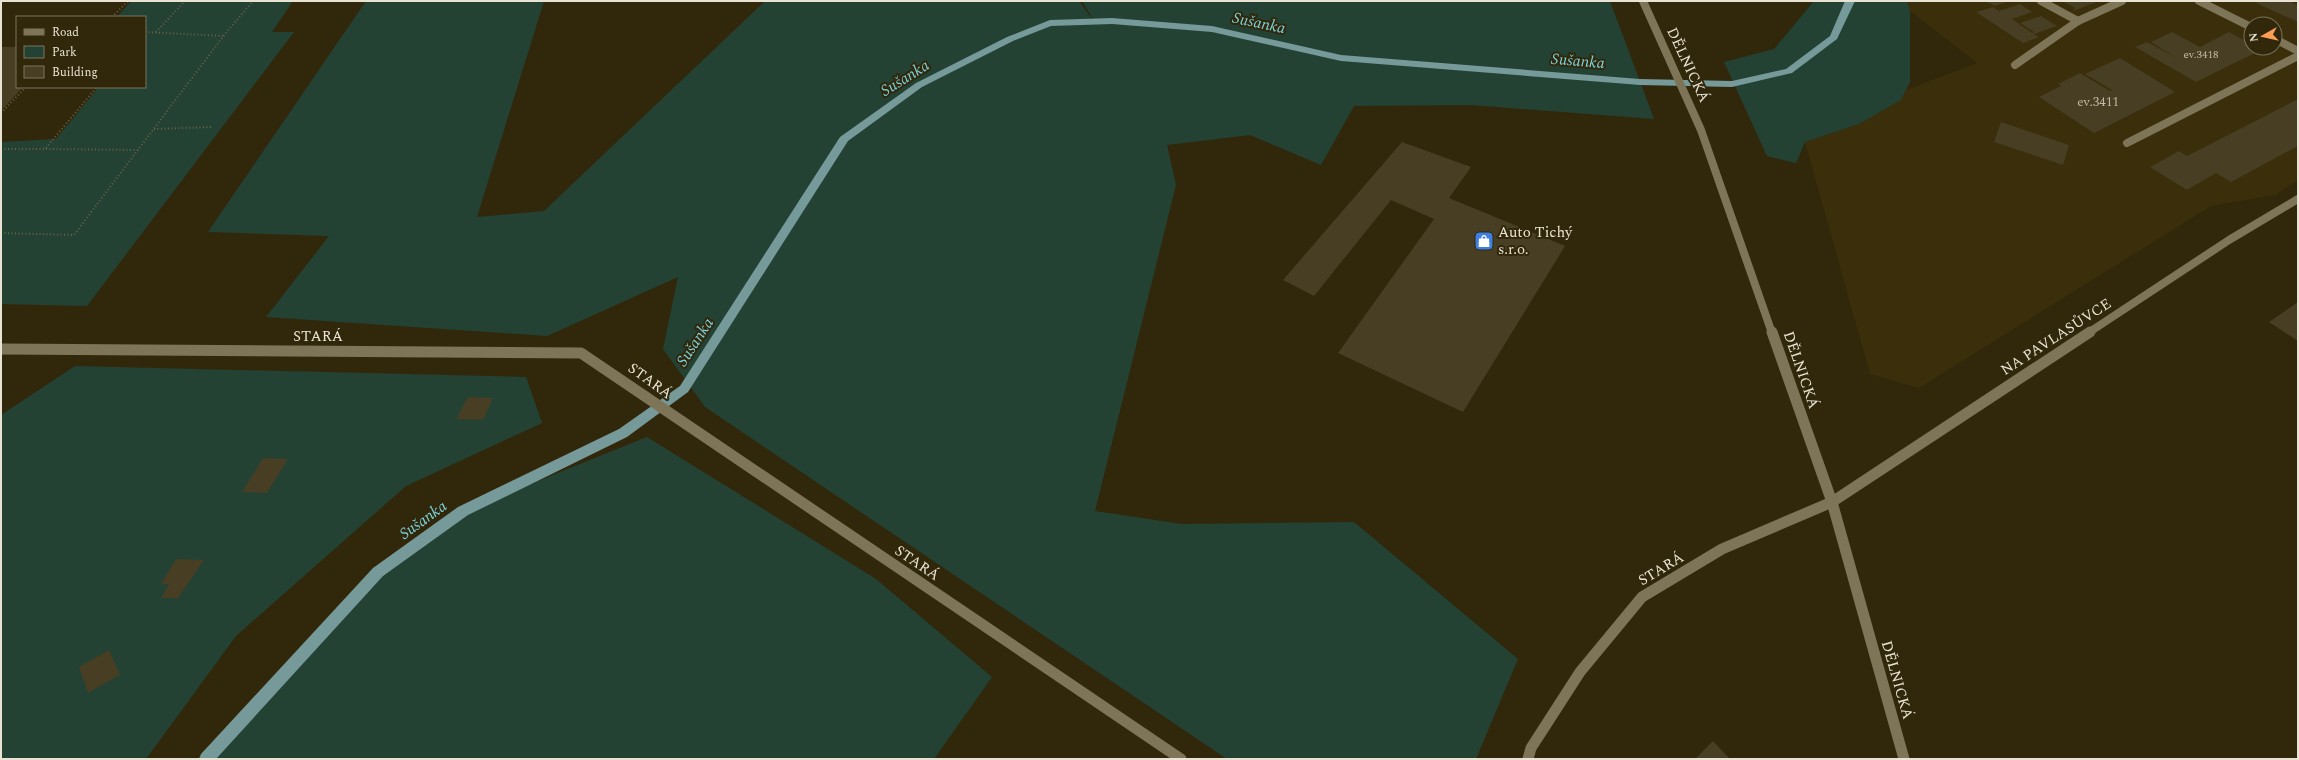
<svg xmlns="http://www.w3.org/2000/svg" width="2299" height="760" font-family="Spectral,serif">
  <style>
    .built { fill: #3a2f0a; fill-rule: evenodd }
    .green { fill: #234234 }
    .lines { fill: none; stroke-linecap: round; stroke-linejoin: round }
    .stream { fill: #769999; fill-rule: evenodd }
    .building { fill: #473e23 }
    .path { stroke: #696148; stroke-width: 2; stroke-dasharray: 1 2.5; stroke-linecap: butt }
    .lane { stroke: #7e7457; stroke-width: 8 }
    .street-far1 { stroke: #7e7457; stroke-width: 8 }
    .street { stroke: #7e7457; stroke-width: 11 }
    .secondary-far1 { stroke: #7e7457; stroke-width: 8 }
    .secondary { stroke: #7e7457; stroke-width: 11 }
    .labels { text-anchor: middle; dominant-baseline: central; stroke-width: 4; stroke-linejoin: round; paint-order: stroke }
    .far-number-label { font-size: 11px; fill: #c0baa7 }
    .number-label { font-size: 13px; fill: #c0baa7 }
    .street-label { font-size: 15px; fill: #e8e3d3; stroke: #31280c }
    .poi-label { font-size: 15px; fill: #e8e3d3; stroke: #31280c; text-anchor: start }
    .water-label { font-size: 16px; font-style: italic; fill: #7ad2de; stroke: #31280c }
  </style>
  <rect width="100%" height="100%" fill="#31280c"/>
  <path class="built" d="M1907,1H2298V180L2275,195L2211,206L1919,388L1870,374L1805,142L1859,124L1901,100L1906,90L1977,63L1910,11ZM2251,24H2275V48H2251Z"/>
  <g class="green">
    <path d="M131,1H293L272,32H294L87,306L1,304V142L56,139L99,87H145V17H117Z"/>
    <path d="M366,1H544L477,217L544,211L765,1H1079L1096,24L1082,1H1610L1654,119L1472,105L1354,106L1321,165L1250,135L1167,145L1176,185L1095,511L1182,524L1354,522L1518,659L1476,759H1227L705,407L663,349L678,277L547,336L266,317L329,236L208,232Z"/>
    <path d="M1814,1H1907L1910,11V82L1901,100L1859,124L1805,142L1796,163L1767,156L1724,62L1774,49Z"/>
    <path d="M75,366L526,377L542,423L406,486L236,636L146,759H3L1,753V415Z"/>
    <path d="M647,437L876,579L992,677L934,759H206L378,572L463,511Z"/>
  </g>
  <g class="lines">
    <path class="stream" d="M1845,1H1855L1837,39L1792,73L1732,87L1640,85L1341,61L1212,32L1112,24L1051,26L1013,41L922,87L848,141L688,392L627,437L468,515L383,576L216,759H199L201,754L373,568L458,507L619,429L680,386L840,137L916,83L1007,37L1050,20L1112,18L1212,26L1341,55L1640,79L1732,81L1786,69L1830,36Z"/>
  </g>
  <g class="building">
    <path d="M1984,1H2009L1995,6Z"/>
    <path d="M2062,1H2099L2073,11L2075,8Z"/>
    <path d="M2259,1H2289L2298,5V22L2256,3Z"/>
    <path d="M2020,4L2032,12L2012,19L2032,33L2034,32L2020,23L2041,16L2057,26L2034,34L2039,37L2023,43L1976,12L1993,7L1999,11Z"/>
    <path d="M2172,32L2200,47L2229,32L2251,44V48L2261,50L2196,82L2135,47L2147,42L2177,58L2151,42Z"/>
    <path d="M1,47H17V87H23L1,111Z"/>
    <path d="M2120,58L2175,92L2094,133L2039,97L2061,86L2058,84L2080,73L2110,91L2112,90L2085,74Z"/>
    <path d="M2298,99V146L2231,182L2216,173L2187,190L2150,167L2179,151L2187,156Z"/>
    <path d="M2001,122L2069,145L2063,165L1994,142Z"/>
    <path d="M1402,142L1471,167L1449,198L1565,246L1463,412L1338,353L1434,219L1391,200L1314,296L1283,280Z"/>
    <path d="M2298,302V341L2269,322Z"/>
    <path d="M468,397L493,398L483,420L456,419Z"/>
    <path d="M263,458L288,459L267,493L242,492Z"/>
    <path d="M176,559L204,560L178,598H161L169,584H161Z"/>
    <path d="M109,650L120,675L88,693L79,667Z"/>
    <path d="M1713,741L1730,759H1695Z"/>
  </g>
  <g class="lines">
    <g class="path">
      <path d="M112,17L128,1"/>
      <path d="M145,32L223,36"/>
      <path d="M156,32L185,1"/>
      <path d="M1,113L26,87"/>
      <path d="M154,129L211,127"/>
      <path d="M1,149H45L97,87"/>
      <path d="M46,149L138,150"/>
      <path d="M1,233L74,235L225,34L253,1"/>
    </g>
    <g class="lane">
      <path d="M2041,1L2078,21"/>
      <path d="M2199,1L2251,27"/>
      <path d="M2275,39L2298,51"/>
      <path d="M2015,65L2078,21L2122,1"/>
      <path d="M2127,143L2298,56"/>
    </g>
    <path class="street-far1" d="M2088,333L2229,240L2298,199"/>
    <g class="street">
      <path d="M1,349L581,353L1181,759"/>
      <path d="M1528,759L1531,748L1580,672L1642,597L1722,549L1832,502L2090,332"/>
    </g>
    <path class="secondary-far1" d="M1643,1L1701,130L1772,333"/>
    <path class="secondary" d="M1772,332L1832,502L1904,759"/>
  </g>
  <defs>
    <g id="shop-square" transform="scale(1)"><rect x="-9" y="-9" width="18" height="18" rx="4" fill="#3f7fe0" stroke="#31280c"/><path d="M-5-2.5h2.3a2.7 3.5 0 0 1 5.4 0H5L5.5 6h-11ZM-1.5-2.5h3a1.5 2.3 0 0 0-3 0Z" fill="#fff"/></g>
  </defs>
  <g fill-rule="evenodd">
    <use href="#shop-square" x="1484" y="241"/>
  </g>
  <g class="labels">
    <g class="far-number-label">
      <text x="2201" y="54">ev.3418</text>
    </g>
    <g class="number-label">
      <text x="2098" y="102">ev.3411</text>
    </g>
    <g class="street-label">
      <text transform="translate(1688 65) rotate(65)">DĚLNICKÁ</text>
      <text x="318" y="336">STARÁ</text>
      <text transform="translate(2056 337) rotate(-33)">NA PAVLASŮVCE</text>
      <text transform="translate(1801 370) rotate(71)">DĚLNICKÁ</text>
      <text transform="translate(650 381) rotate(36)">STARÁ</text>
      <text transform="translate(917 563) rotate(34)">STARÁ</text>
      <text transform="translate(1661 569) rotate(-31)">STARÁ</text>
      <text transform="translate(1897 680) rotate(74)">DĚLNICKÁ</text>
    </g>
    <g class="poi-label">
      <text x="1498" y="232">Auto Tichý<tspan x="1498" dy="17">s.r.o.</tspan></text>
    </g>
    <g class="water-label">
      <text transform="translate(1259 23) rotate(12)">Sušanka</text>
      <text transform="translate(1578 61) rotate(5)">Sušanka</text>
      <text transform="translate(905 78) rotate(-32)">Sušanka</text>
      <text transform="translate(695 342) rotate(-57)">Sušanka</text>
      <text transform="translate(423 520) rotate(-36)">Sušanka</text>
    </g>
  </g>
  <rect width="2299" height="760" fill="none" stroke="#e8e3d3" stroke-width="4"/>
  <rect x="16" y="16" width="130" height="72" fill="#31280c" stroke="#7a735c"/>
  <rect x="24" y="29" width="20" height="6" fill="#7e7457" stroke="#7a735c"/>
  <text x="52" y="36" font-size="12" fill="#e8e3d3">Road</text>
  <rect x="24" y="46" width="20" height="12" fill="#234234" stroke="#7a735c"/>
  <text x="52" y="56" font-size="12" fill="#e8e3d3">Park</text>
  <rect x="24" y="66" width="20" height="12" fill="#473e23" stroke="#7a735c"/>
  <text x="52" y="76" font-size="12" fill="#e8e3d3">Building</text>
  <g transform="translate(2263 36) rotate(262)"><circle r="19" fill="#31280c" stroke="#7a735c"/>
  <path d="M0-3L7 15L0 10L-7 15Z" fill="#fc9d54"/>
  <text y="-6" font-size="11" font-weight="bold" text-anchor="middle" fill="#e8e3d3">N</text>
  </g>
</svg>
